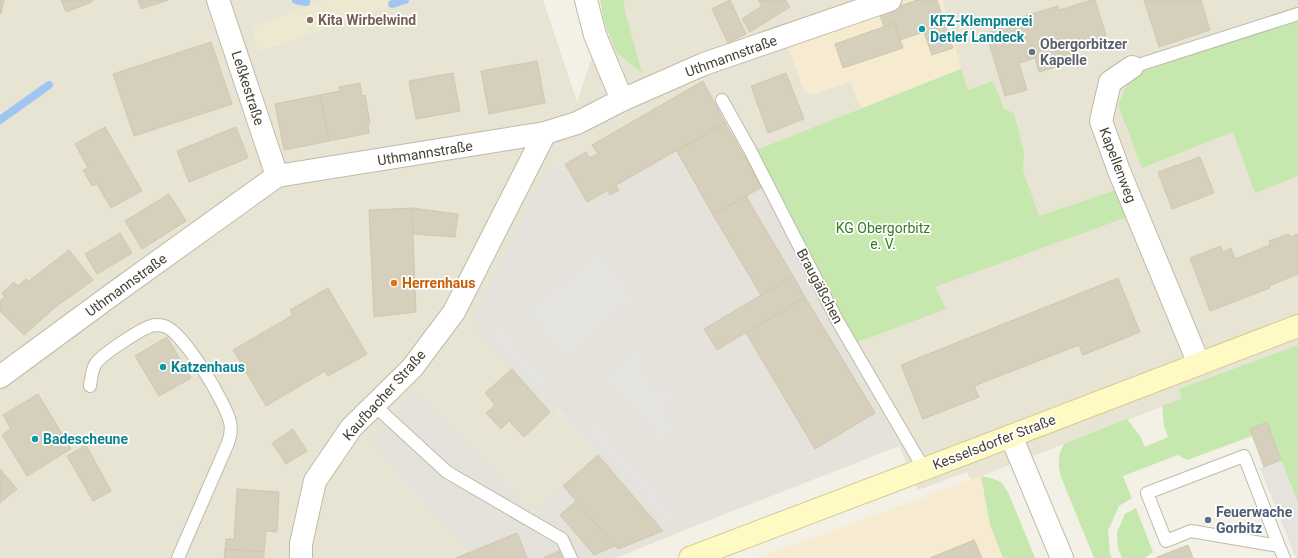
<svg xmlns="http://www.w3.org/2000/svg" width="1298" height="558" font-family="Roboto,sans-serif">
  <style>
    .residential { fill: #e7e4d4 }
    .commercial { fill: #f6ebd1 }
    .industrial { fill: #e5e2db }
    .education { fill: #ede9d0 }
    .green { fill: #c6e8ae }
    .parking { fill: #e4e3de }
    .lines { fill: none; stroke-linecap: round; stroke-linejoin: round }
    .stream { stroke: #a1c5f1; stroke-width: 8 }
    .building { fill: #d5cfbb; stroke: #d0c8ae }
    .lane-casing { stroke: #bfbaa8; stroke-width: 14 }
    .street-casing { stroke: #bfbaa8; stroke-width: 24 }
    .secondary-casing { stroke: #d4cc95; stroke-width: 24 }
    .lane { stroke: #fff; stroke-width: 12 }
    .street { stroke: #fff; stroke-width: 22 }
    .secondary { stroke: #fff9c4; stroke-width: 22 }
    .education-dot { fill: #8d6e63; stroke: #fff; stroke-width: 1.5 }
    .culture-dot { fill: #0f9aa8; stroke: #fff; stroke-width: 1.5 }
    .worship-dot { fill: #6b7280; stroke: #fff; stroke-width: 1.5 }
    .food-dot { fill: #e8710a; stroke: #fff; stroke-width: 1.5 }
    .service-dot { fill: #5c6f8a; stroke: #fff; stroke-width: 1.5 }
    .labels { text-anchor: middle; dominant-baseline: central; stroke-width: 3.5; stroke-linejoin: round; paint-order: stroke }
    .education-label { font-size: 14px; font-weight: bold; fill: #785e54; stroke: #fff; text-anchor: start }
    .culture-label { font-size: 14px; font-weight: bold; fill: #0d838f; stroke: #fff; text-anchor: start }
    .worship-label { font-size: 14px; font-weight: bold; fill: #5b616d; stroke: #fff; text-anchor: start }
    .street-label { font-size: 14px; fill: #464235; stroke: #fff }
    .park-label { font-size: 14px; fill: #3b7927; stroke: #fff }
    .food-label { font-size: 14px; font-weight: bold; fill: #c56008; stroke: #fff; text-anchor: start }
    .service-label { font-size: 14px; font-weight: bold; fill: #4e5e75; stroke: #fff; text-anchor: start }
  </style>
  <rect width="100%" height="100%" fill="#f3f1e6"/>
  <path class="residential" d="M0,0H324L252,28L260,51L370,13L411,0H543L577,102L604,21L625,12L624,0H1298V345L1179,389L1182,399L981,476L971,480L967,472L918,490L899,446L703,81L552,169L540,182L503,257L512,369L550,412L555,407L598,455L533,512L416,390L369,440L468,553L470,558H0Z"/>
  <g class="commercial">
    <path d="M909,0H943L961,69L861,109L850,82L812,95L804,91L787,45Z"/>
    <path d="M981,476L990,525L1003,558H758Z"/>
  </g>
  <path class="industrial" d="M703,81L762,187L899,446L700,524L616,558H470L468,553L369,440L416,390L533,512L598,455L556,407L550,412L512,369L471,320L540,182L552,169Z"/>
  <path class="education" d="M324,0H411L370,13L259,51L252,28Z"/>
  <g class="green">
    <path d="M600,0H624L625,12L642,73L617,53L604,21Z"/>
    <path d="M1298,20V176L1255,193L1233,132L1142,168L1118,105L1131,75Z"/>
    <path d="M961,69L968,90L993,81L1004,109L1014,113L1024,152L1023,170L1039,216L1119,189L1130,216L935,287L946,309L855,343L756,150Z"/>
    <path d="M1298,345V503L1266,423L1250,429L1252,436L1187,460L1178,455L1123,476L1132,498L1119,506L1108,531L1110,553L1112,558H1094L1061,477C1058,465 1057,456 1064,444L1127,419L1140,436L1145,447L1168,437L1164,426L1162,406L1182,399L1179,389Z"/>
    <path d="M981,476L991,478L1001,482L1008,492L1035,558H1003L990,525Z"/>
    <path d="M1136,508L1153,552L1145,558H1122L1118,548L1117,532L1125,514Z"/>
  </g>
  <g class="parking">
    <path d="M597,249L640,298L566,362L523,313Z"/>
    <path d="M500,322L554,384L541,396L486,334Z"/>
    <path d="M635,346L650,363L643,369L659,388L668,381L682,397L666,412L680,428L660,445L600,376Z"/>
    <path d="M593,416L680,515L667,526L580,427Z"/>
    <path d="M1281,460L1298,503V558H1296L1260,468Z"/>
  </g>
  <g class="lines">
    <g class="stream">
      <path d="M296,0L306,2"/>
      <path d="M392,4L405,0"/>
      <path d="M0,120L49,85"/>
    </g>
  </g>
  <g class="building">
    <path d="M0,0H4L1,14H0Z"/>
    <path d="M61,0H92V2L66,12Z"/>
    <path d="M138,0H168L141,9Z"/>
    <path d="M730,0L746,34L728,43L712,9Z"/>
    <path d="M758,0H785L790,7L750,32L742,19L762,6Z"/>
    <path d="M917,0H937L953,48L932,55L924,32L900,40L894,23L884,27L879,13Z"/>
    <path d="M1092,0H1095L1106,35L1071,46L1075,61L1039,72L1035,58L1019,63L1027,90L1005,96L986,33L1024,21L1022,17L1058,6L1059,10Z"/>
    <path d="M1144,0H1201L1210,30L1159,47Z"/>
    <path d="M894,23L903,48L843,68L835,44Z"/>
    <path d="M211,42L232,104L134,136L113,74Z"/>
    <path d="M537,61L545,103L489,114L481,71Z"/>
    <path d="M453,73L460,111L416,119L409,81Z"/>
    <path d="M786,73L804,119L768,133L751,86Z"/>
    <path d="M703,81L725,123L616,185L619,190L610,195L608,190L587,202L565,164L586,152L589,158L598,154L592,145Z"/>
    <path d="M360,83L362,96L365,95L370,123H368L369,133L329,141L320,95L340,91L339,87Z"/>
    <path d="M320,95L329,141L284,150L275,104Z"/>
    <path d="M725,123L762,187L713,215L677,151Z"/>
    <path d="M105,127L142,191L111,208L97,184L92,186L83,170L88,168L75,144Z"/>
    <path d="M236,127L248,158L189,182L177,151Z"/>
    <path d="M1200,157L1214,193L1172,209L1158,172Z"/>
    <path d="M169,194L186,221L142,249L125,221Z"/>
    <path d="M746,196L793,276L761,295L713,215Z"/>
    <path d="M412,208L416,312L374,317L369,210Z"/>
    <path d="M412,208L458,214L455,237L413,234Z"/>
    <path d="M120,233L132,253L97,274L85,254Z"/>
    <path d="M1289,234L1290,237L1298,234V274L1269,286L1270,288L1210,311L1190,258L1221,246L1223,252L1231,248L1235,259L1270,245L1269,241Z"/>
    <path d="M69,250L93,280L53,309L24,335L0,311V301L5,297L2,293L14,282L18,286L26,279L29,281Z"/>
    <path d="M793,276L805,297L717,350L704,329Z"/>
    <path d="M1118,278L1140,332L1083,355L1079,345L974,386L979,397L923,419L901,365Z"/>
    <path d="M328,288L367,354L328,376L325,371L266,406L233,350L293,315L290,310Z"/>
    <path d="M805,297L875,413L815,449L746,333Z"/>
    <path d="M167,337L191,378L159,396L135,356Z"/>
    <path d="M512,369L550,412L524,437L509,421L501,429L486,413L495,405L485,393Z"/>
    <path d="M38,394L71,449L27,476L2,435L11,429L3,415Z"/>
    <path d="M1267,422L1281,460L1264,467L1250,429Z"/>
    <path d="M293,429L307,451L286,464L272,443Z"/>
    <path d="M86,445L111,491L93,501L67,456Z"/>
    <path d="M598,455L663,531L618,549L563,486Z"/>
    <path d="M0,469L17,489L0,503Z"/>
    <path d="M237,489L279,492L277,532L266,531L264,552L225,549L226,539H234Z"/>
    <path d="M576,501L615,546L594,555L560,515Z"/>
    <path d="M517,533L527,558H470L468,553Z"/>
    <path d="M974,540L982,558H930Z"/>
    <path d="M1188,545L1193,558H1157V557Z"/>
    <path d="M225,549L264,552V558H224Z"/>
    <path d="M559,551L562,558H543Z"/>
    <path d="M468,553L470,558H456Z"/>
  </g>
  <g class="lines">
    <g class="lane-casing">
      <g id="lane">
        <path d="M1132,67L1298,14"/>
        <path d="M722,100L750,150L837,320L924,469"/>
        <path d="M90,386C91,379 92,369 96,363C103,354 144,326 155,325C157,325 161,325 164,326C183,331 226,403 230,422C232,429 230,437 228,443L178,558"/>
        <path d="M374,405L447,472L562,539L571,558"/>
        <path d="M1279,546L1191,531L1166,541L1147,493L1244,456L1279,546L1284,558"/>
      </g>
    </g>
    <g class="street-casing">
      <g id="street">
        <path d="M218,0L277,176"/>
        <path d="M586,0L595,35L622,100"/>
        <path d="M1132,67L1110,82L1101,121L1119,171L1199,364"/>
        <path d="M0,377L110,296L277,176L545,133L577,123L622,100L704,64L890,0"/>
        <path d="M1011,436L1062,558"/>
        <path d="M301,558V544L315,481L351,428L412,368L454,312L545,133"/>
      </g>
    </g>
    <g class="secondary-casing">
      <path id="secondary" d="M690,558L1011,436L1298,326"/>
    </g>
    <use href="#lane" class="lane"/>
    <use href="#street" class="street"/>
    <use href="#secondary" class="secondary"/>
  </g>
  <circle class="education-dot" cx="310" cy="20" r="4"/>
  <g class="culture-dot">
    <circle cx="922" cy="29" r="4"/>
    <circle cx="163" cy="367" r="4"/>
    <circle cx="35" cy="439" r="4"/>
  </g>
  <circle class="worship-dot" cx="1032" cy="52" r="4"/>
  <circle class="food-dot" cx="394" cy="283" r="4"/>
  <circle class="service-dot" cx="1208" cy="520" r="4"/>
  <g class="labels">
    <g class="education-label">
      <text x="318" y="20">Kita Wirbelwind</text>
    </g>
    <g class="culture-label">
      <text x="930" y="21">KFZ-Klempnerei<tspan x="930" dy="16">Detlef Landeck</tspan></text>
      <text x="171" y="367">Katzenhaus</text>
      <text x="43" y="439">Badescheune</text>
    </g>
    <g class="worship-label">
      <text x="1040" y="44">Obergorbitzer<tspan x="1040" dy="16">Kapelle</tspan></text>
    </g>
    <g class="street-label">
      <text transform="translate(731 56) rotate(-20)">Uthmannstraße</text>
      <text transform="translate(248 88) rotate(72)">Leßkestraße</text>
      <text transform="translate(425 153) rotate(-9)">Uthmannstraße</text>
      <text transform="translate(1118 165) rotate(69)">Kapellenweg</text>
      <text transform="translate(126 285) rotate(-36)">Uthmannstraße</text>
      <text transform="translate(820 286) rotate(62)">Braugäßchen</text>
      <text transform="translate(384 395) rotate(-48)">Kaufbacher Straße</text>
      <text transform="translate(994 442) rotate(-21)">Kesselsdorfer Straße</text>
    </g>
    <g class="park-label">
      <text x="883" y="228">KG Obergorbitz<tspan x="883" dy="16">e. V.</tspan></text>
    </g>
    <g class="food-label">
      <text x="402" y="283">Herrenhaus</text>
    </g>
    <g class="service-label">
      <text x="1216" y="512">Feuerwache<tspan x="1216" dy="16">Gorbitz</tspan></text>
    </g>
  </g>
</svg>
